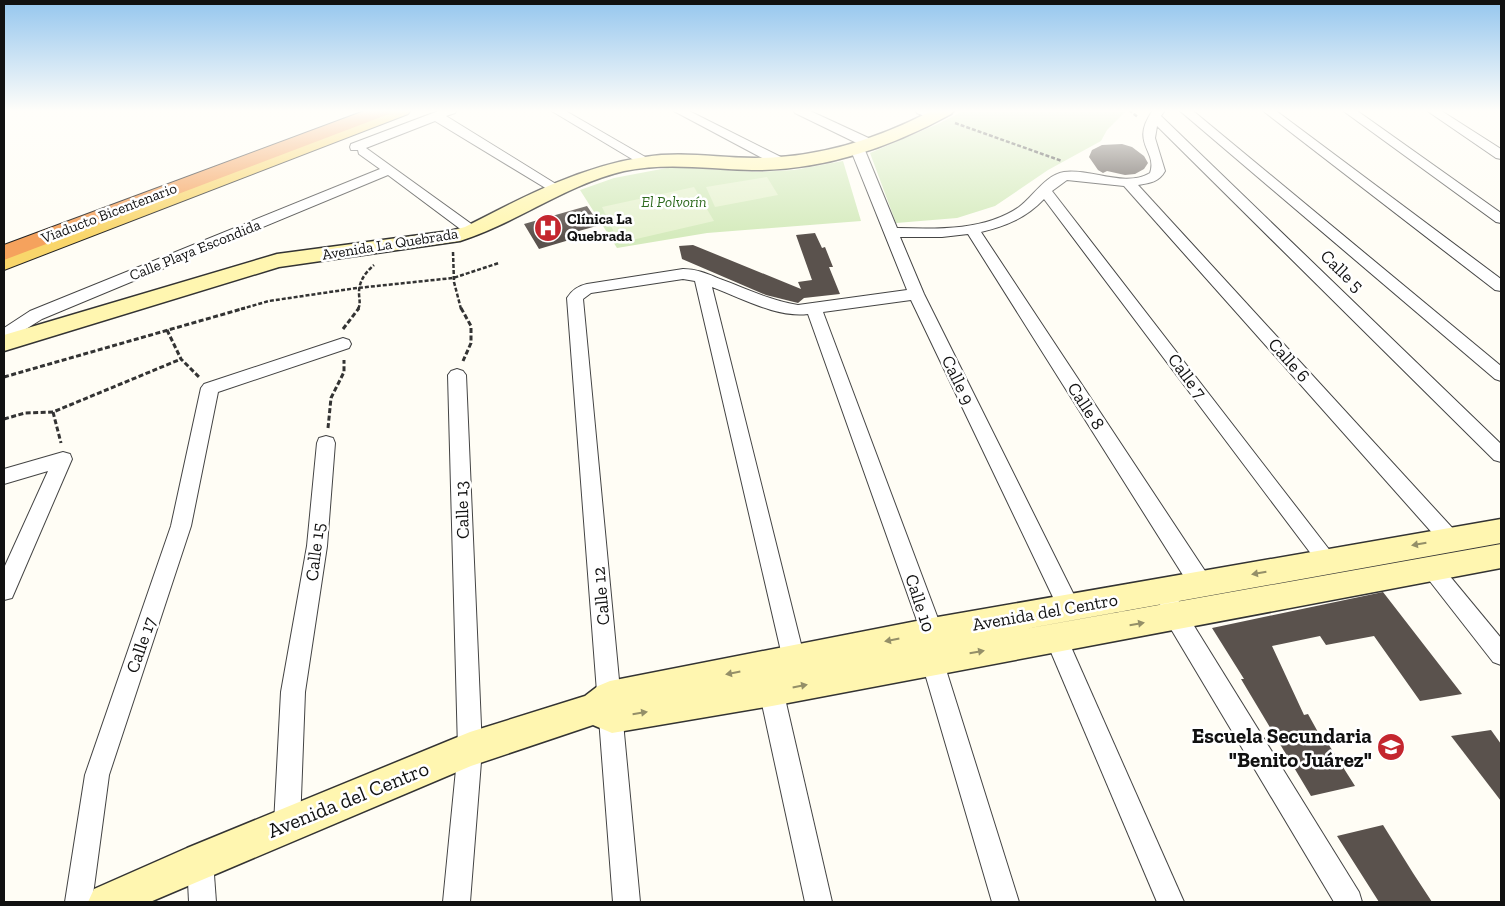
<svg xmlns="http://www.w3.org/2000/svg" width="1505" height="906" font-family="'Zilla Slab',serif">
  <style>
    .green { fill: #d5ebbd }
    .pitch { fill: #e6f2cf }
    .building { fill: #5a524d }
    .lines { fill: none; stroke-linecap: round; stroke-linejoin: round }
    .street-casing { stroke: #444; stroke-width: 2 }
    .secondary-casing { stroke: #333; stroke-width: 3 }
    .primary-casing { stroke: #222; stroke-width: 2 }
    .highway-casing { stroke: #222; stroke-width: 2 }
    .path-far1 { stroke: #333; stroke-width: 2.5; stroke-dasharray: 4 2; stroke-linecap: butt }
    .path { stroke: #333; stroke-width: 3; stroke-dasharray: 5 2.5; stroke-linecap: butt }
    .street { fill: #fff; fill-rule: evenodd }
    .secondary { fill: #fff6b0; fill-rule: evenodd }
    .primary { fill: #f9d66b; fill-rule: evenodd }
    .highway { fill: #f5a25d; fill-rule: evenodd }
    .oneway { fill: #948f68 }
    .labels { text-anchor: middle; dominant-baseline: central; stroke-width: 5; stroke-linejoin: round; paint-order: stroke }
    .far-park-label { font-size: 15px; font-style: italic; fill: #2f6b1f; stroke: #fff }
    .far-street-label { font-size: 15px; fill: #111; stroke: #fff }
    .far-poi-label { font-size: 15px; font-weight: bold; fill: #111; stroke: #fff; text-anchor: start }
    .street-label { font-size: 18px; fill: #111; stroke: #fff }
    .near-poi-label { font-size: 21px; font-weight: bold; fill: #111; stroke: #fff; text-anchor: end }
    .near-street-label { font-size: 21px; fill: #111; stroke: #fff }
  </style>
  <rect width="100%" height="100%" fill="#fffdf5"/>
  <g class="green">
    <path d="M965,110H1127L1107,130L1101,141L1048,170L995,206L957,218L896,223L870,153L940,123Z"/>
    <path d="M843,161L861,221L707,233L617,248L580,190L614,178L672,167L756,172L794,170Z"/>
  </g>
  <g class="pitch">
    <path d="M767,177L778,195L715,207L706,187Z"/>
    <path d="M694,187L714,221L619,243L602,207Z"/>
  </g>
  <g class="building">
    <path d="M1122,144L1132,147L1144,156L1148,163L1144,169L1135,174L1125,175L1107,171L1103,173L1098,170L1089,157L1092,150L1102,145Z"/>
    <path d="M587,206L600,225L572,233L576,238L539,249L524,224Z"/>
    <path d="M815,233L822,248L825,247L833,267H829L840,294L804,298L798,303L766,295L682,259L679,246L693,245L801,289L798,282L812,280L796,235Z"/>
    <path d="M1383,592L1462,694L1420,701L1374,636L1326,645L1320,636L1272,646L1304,715L1308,714L1324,743L1327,742L1355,786L1311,796L1241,679H1244L1212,628Z"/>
    <path d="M1491,730L1501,744V801L1451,736Z"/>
    <path d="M1383,825L1413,873L1432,902H1379L1337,836Z"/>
  </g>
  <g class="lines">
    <g class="street-casing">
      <g id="street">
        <path d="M441,110H457L455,113L446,116L564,189L562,192H552L435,121L366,148L477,228L479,231L477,234H467L388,175L42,319L10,339L4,341V328L30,311L380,169L359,154L358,150H351L350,147L351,144Z"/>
        <path d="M550,110H564L654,162L652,165H642Z"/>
        <path d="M672,110H687L787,160L789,163L782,167L777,166Z"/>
        <path d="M793,110H808L875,141L876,144L870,148L865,147L795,113Z"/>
        <path d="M915,110H930L940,116L934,120L917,113Z"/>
        <path d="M1153,110H1165L1161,116L1501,444V462L1494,460L1157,126L1155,138L1165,171C1159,182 1150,183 1138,185L1457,533L1460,539L1457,545L1450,547L1443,545L1124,186L1067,180L1052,191L1338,561L1335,567L1328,570L1321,567L1044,199C1026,218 1006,226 981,232L1209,577L1212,584L1209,591L1201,593L1193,591L968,234L942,237H900L924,294L1080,607L1077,614L1069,617L1061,614L911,300L823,312L943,632V660L1019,902H992L921,660V632L808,314C776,318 742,298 712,287L805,660L802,667L794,670L786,667L783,660L695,281L683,279L591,293L583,299L640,902H613L567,298C572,290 578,286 587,284L683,269C697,269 708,274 720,279C745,288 771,301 798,305L907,290L850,148L852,145L857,144L864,148L897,228C937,229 984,231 1019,207C1033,197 1045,175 1064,172C1091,168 1124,188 1150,173C1158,150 1129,144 1153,110Z"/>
        <path d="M1179,110H1192L1501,366V381L1495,379Z"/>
        <path d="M1262,110H1275L1501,279V291L1495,290Z"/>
        <path d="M1342,110H1356L1501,213V223L1496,222Z"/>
        <path d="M1426,110H1440L1501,149V159L1496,158Z"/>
        <path d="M343,338L349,340L351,344L349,348L218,392L191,526L109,775L92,902H65L85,775L171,526L201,388L204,384Z"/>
        <path d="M457,369L463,371L466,375L482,749L470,902H443L458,749L448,375L451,371Z"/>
        <path d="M326,436L333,438L335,443L327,546L305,692L300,824L296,833L287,837L278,833L274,824L281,692L307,546L317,443L319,438Z"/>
        <path d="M63,452L70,454L72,459L12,598L4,600V568L48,471L4,484V469Z"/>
        <path d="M1432,560L1439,563L1501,638V665L1493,662L1425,575L1422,569L1425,563Z"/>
        <path d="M1170,597L1178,600L1359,892L1362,902H1334L1162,614L1159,607L1162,600Z"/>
        <path d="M1056,628L1064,631L1184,902H1157L1045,638L1048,631Z"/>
        <path d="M769,670L777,673L781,681L832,902H805L757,681L761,673Z"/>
        <path d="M200,848L209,852L213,861L216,902H189L187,861L191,852Z"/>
      </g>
    </g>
    <g class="secondary-casing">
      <g id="secondary">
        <path d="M933,110H954L951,114C891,147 822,171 752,170C709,169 667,162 624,171C565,185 517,223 460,241L279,267L4,351V335L277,254L450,231L465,227C523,197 579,167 645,157C682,151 718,158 755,158C818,158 878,139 933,110Z"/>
        <path d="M1501,519V543L996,634L1501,544V568L772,706L612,733L593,725L471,766L150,902H88L94,889L187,848L470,732L585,696L598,686L610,681L932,618Z"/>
      </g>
    </g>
    <g class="primary-casing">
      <path id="primary" d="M387,110H411L408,114L4,270V255Z"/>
    </g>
    <g class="highway-casing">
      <path id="highway" d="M367,110H392L389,114L4,260V245Z"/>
    </g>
    <g class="path-far1">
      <path d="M1129,110L1138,117"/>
      <path d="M955,123L1062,161"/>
      <path d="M453,252L454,282L461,309"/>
      <path d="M241,309L269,301L357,288L453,278L499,263"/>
      <path d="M358,309C361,304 359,299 359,293C359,281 365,273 374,265"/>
    </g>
    <g class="path">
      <path d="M461,308L471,326V343L463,361"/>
      <path d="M343,329L359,308"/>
      <path d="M167,330L181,359L199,377"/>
      <path d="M4,377L245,308"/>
      <path d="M53,412L61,443"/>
      <path d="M4,419L25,413L53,412L181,359"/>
      <path d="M328,428L331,398L344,372V360"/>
    </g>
    <use href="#street" class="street"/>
    <use href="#secondary" class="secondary"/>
    <use href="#primary" class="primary"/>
    <use href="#highway" class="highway"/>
  </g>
  <defs><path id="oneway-solid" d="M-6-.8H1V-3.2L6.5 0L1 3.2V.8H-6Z" transform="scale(1.25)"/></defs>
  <g class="oneway">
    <use href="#oneway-solid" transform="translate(1419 544) rotate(170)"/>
    <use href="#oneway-solid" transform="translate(1259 573) rotate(170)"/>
    <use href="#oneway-solid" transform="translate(1137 624) rotate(-10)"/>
    <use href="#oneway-solid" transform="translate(892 640) rotate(169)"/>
    <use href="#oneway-solid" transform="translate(977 652) rotate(-10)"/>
    <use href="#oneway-solid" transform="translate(733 673) rotate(169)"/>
    <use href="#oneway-solid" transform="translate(800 686) rotate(-11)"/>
    <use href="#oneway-solid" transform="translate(640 713) rotate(-9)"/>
  </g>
  <linearGradient id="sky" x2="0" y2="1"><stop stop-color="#95c6ee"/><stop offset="0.47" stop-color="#fffefa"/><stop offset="1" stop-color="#fffefa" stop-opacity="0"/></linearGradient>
  <rect width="1505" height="236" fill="url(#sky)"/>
  <defs>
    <g id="hospital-disc" transform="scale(1.4375)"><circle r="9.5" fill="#c4262e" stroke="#fff"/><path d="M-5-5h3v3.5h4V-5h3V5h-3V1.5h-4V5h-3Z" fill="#fff"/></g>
    <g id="school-disc" transform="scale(1.4375)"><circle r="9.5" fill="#c4262e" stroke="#fff"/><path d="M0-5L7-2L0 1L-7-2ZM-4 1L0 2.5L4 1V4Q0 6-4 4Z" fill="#fff"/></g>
  </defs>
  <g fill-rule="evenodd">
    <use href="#hospital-disc" x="548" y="228"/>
    <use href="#school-disc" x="1391" y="747"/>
  </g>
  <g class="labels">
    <g class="far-park-label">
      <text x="674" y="202">El Polvorín</text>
    </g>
    <g class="far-street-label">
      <text transform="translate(109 213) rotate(-21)">Viaducto Bicentenario</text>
      <text transform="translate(390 244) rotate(-9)">Avenida La Quebrada</text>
      <text transform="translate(195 250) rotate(-22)">Calle Playa Escondida</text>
    </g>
    <g class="far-poi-label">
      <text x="567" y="219">Clínica La<tspan x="567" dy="17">Quebrada</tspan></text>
    </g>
    <g class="street-label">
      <text transform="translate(1342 271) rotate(44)">Calle 5</text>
      <text transform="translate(1289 360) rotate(48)">Calle 6</text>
      <text transform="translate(1187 376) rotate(53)">Calle 7</text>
      <text transform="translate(958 380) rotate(64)">Calle 9</text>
      <text transform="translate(1086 406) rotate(57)">Calle 8</text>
      <text transform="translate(462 510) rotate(-92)">Calle 13</text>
      <text transform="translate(315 552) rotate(-83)">Calle 15</text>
      <text transform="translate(601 596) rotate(-95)">Calle 12</text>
      <text transform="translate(920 603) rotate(72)">Calle 10</text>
      <text transform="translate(1045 612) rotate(-10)">Avenida del Centro</text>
      <text transform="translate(141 645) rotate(-71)">Calle 17</text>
    </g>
    <g class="near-poi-label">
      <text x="1372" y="735">Escuela Secundaria<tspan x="1372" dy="24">"Benito Juárez"</tspan></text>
    </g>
    <g class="near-street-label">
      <text transform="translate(348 799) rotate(-22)">Avenida del Centro</text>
    </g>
  </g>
  <rect width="1505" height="906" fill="none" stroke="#111111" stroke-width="10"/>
</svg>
